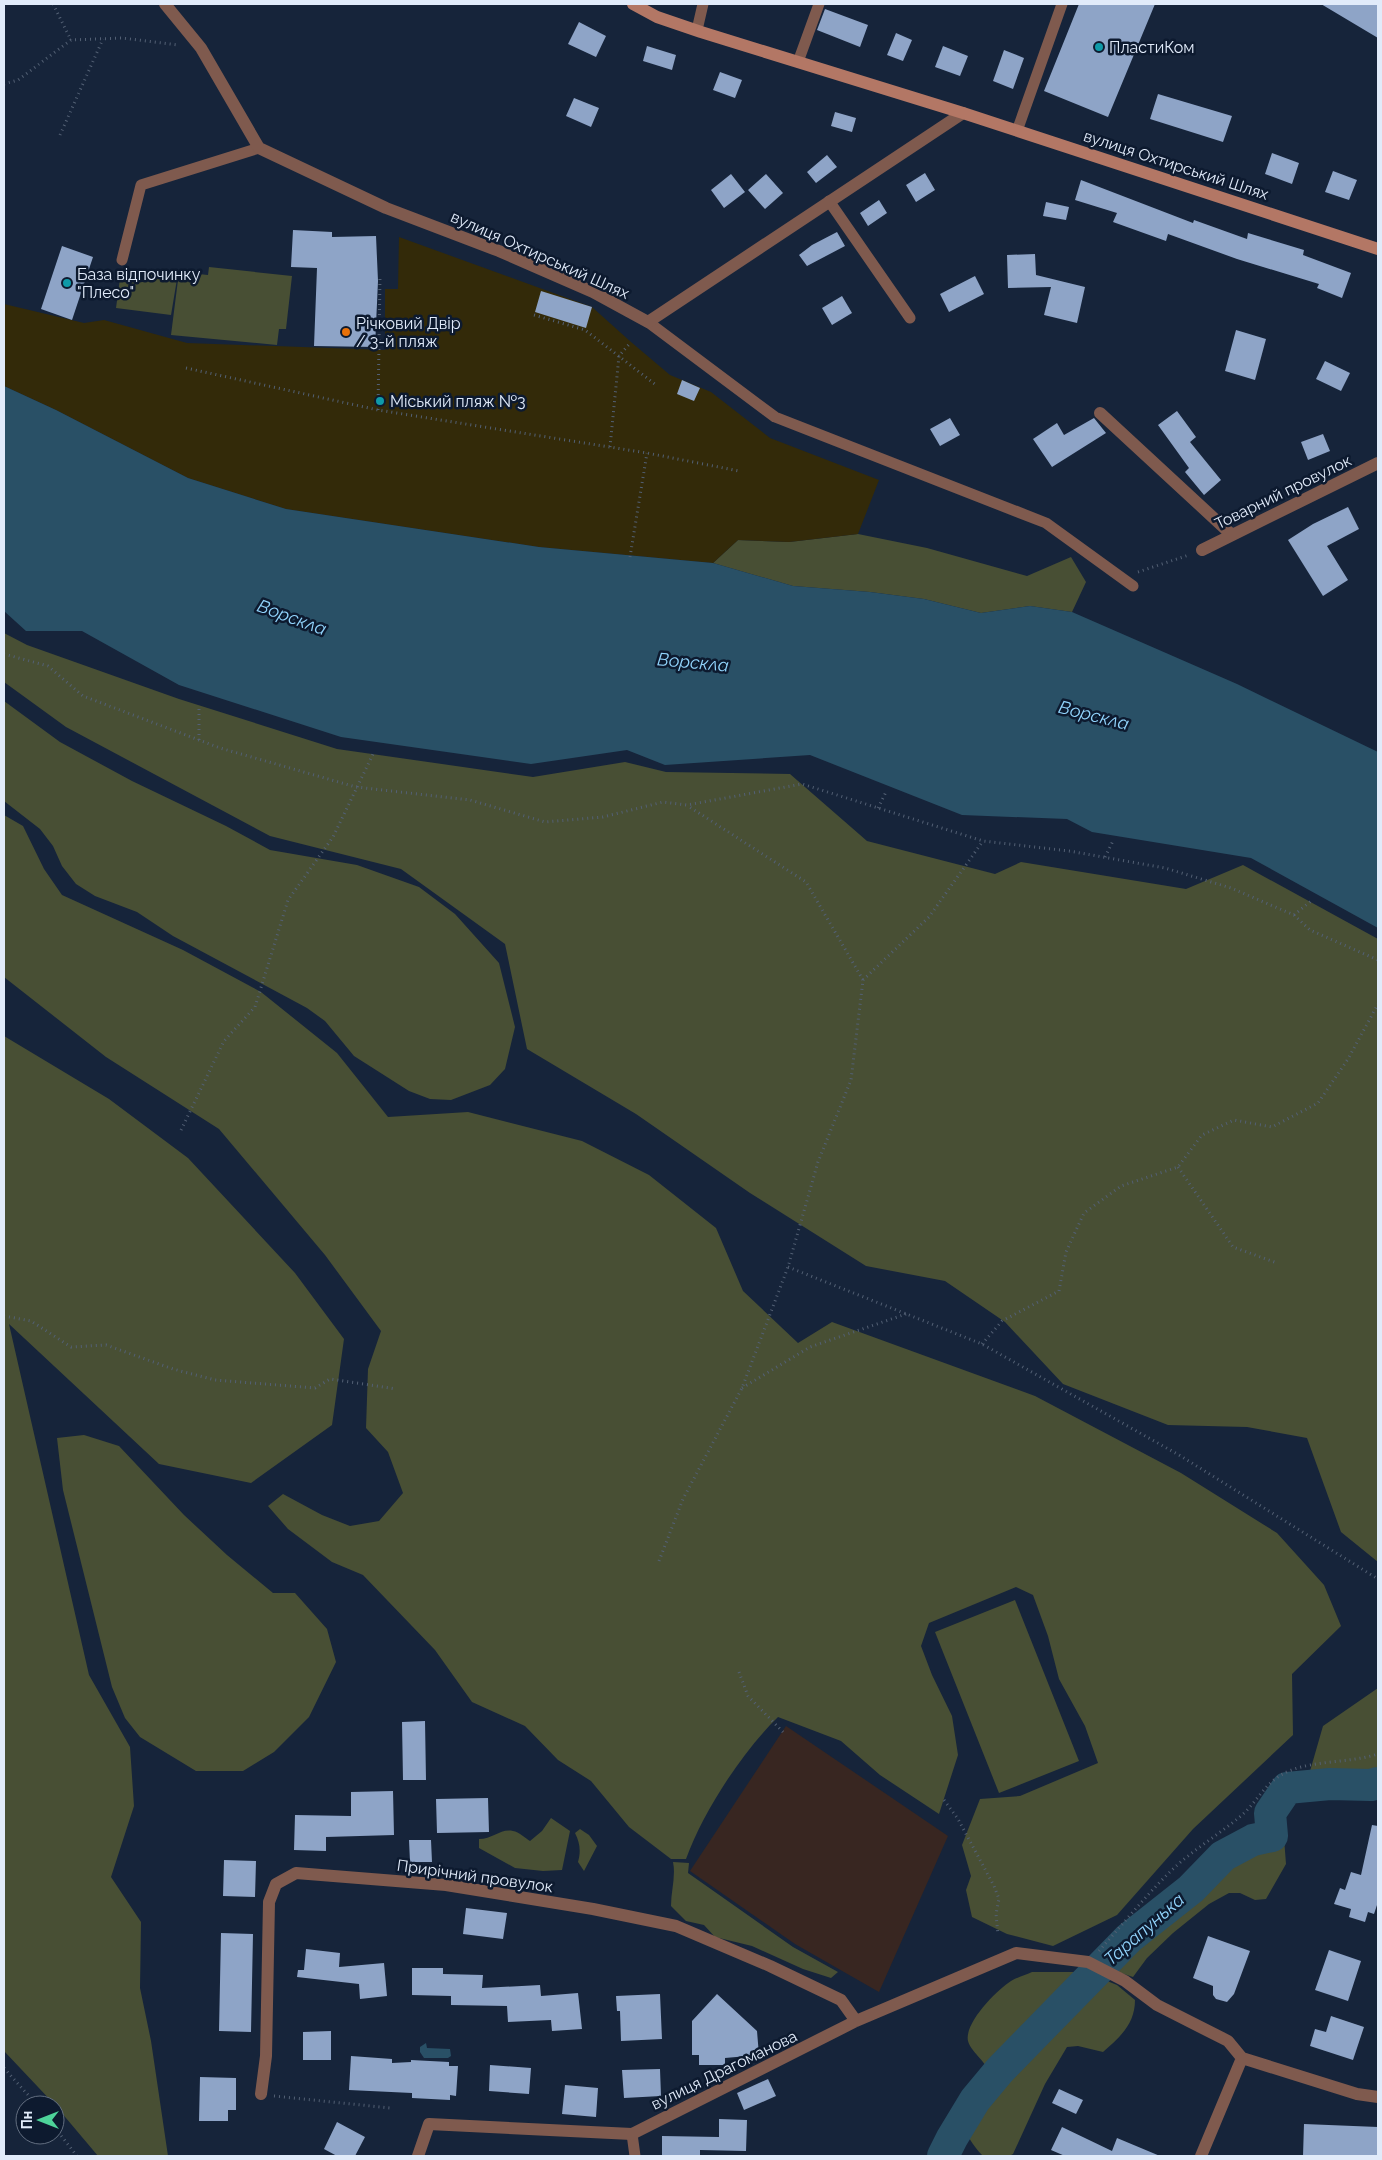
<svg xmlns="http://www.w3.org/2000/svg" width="1382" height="2160" font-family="Raleway,sans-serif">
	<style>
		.industrial { fill: #382621 }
		.green { fill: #484f34 }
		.sand { fill: #332a09 }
		.water { fill: #295066 }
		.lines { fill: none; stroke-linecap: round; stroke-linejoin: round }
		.river { stroke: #295066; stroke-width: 32 }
		.building { fill: #8ea4c7 }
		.path { stroke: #536074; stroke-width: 3; stroke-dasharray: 1 4; stroke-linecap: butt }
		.lane { stroke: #7f5a4e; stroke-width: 11 }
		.street { stroke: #7f5a4e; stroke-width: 12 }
		.secondary { stroke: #b37765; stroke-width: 12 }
		.culture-dot { fill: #0f9aa8; stroke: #0d1a2f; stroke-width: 2 }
		.food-dot { fill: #e8710a; stroke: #0d1a2f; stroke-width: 2 }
		.labels { text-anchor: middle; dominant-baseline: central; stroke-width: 5; stroke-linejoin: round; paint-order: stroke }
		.poi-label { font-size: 16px; fill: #e1ebfa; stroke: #0d1a2f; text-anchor: start }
		.street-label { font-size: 16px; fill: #e1ebfa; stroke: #0d1a2f }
		.water-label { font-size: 18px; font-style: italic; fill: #92d5fd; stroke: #0d1a2f }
	</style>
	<rect width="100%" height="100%" fill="#16243a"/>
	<!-- industrial -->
	<path class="industrial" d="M786 1726 948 1836 879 1992 795 1944 690 1871Z"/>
	<!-- green -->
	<path class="green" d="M209 267 292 276 286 329H279L277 345 171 335 179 272 208 275Z
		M121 271 177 279 171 315 116 308Z
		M858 534 927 548 1027 576 1071 557 1086 582 1072 612 1030 606 981 613 924 599 870 592 793 586 713 563 738 540 789 542Z
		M4 633 27 645 179 699 337 749 533 777 625 762 666 772 790 774 867 841 995 874 1021 862 1186 889 1243 865 1378 939V1562L1341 1532 1307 1438 1247 1427 1168 1425 1063 1384 1005 1322 945 1281 866 1266 750 1193 636 1114 527 1049 505 944 401 869 270 836 66 727 4 682Z
		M4 701 60 742 132 781 226 826 270 850 357 865 419 887 455 914 499 963 515 1027 505 1069 490 1085 451 1100 430 1099 409 1091 354 1056 325 1021 307 1008 173 936 137 912 95 896 76 884 62 866 53 846 40 829 4 801Z
		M4 815 23 826 44 869 62 895 183 950 261 992 337 1053 388 1117 468 1112 582 1141 649 1175 716 1228 743 1291 798 1343 832 1322 1035 1396 1181 1473 1277 1533 1324 1585 1341 1626 1292 1674 1293 1735 1193 1829 1117 1915 1053 1946 1007 1934 972 1917 966 1890 971 1876 962 1845 980 1799 1020 1796 1098 1763 1085 1726 1059 1679 1048 1636 1033 1595 1016 1587 929 1623 921 1646 932 1675 952 1716 958 1755 939 1814 880 1775 841 1741 778 1717C742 1752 703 1812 686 1859H671L629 1827 591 1781 558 1760 525 1726 472 1702 435 1650 363 1575 332 1562 288 1529 268 1506 283 1494 322 1515 350 1526 379 1521 403 1493 388 1452 366 1428 368 1369 381 1331 325 1255 219 1129 106 1057 4 977Z
		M4 1036 109 1099 188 1158 295 1273 344 1339 332 1425 251 1483 159 1464 9 1324 89 1675 130 1747 134 1806 111 1877 141 1922 140 1988 151 2041 168 2156H98L55 2105 4 2051Z
		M84 1435 119 1446 184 1515 227 1555 273 1593H295L327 1629 336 1662 309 1717 274 1752 243 1771H196L140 1737 125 1718 112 1687 63 1490 57 1438Z
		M1015 1600 1079 1761 999 1793 935 1632Z
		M1378 1688V1790L1302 1799 1323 1726Z
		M551 1818 570 1831 562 1870 543 1871 515 1868 479 1848V1839C493 1839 501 1828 513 1831 519 1832 525 1838 530 1841L542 1831Z
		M580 1829 589 1835 597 1846 584 1871 578 1862C581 1851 580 1843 575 1833Z
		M1276 1838H1284L1286 1864 1266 1899 1255 1900 1240 1893H1229L1209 1904 1173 1933 1147 1958 1133 1977 1121 1973 1107 1964V1954L1159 1897 1214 1853 1225 1851 1246 1852Z
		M673 1862 689 1863 688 1873 793 1947 838 1972 831 1978 803 1969 752 1946 715 1937 704 1925 686 1921 671 1906C671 1891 676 1876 673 1862Z
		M1032 1972H1085L1117 1985 1135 2000C1135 2024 1120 2037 1103 2052L1078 2046 1067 2047 1045 2084 1013 2154 1009 2156H983C946 2117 981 2117 989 2080 992 2064 972 2055 968 2041 964 2023 997 1990 1011 1981 1018 1977 1025 1975 1032 1972Z"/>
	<!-- sand -->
	<path class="sand" d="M399 237 592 307 631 342 670 375 711 392 770 438 879 480 858 534 789 542 738 540 713 563 539 547 286 509 188 478 56 410 4 386V304L84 323 104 320 187 343 385 350V289H398Z"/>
	<!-- water -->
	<path class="water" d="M4 386 56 410 188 478 286 509 539 547 713 563 793 586 870 592 924 599 981 613 1030 606 1072 612 1237 684 1378 752V928L1251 858 1092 832 1067 819 962 815 810 755 665 765 627 750 531 764 341 737 179 685 82 631H26L4 611Z
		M426 2043 427 2048 450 2049 451 2056 448 2058H424L420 2052V2047Z"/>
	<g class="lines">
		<!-- river -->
		<path class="river" d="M943 2156 952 2138 975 2100 1000 2070 1129 1938 1191 1889 1223 1856 1253 1840 1272 1836 1270 1813 1287 1788 1330 1784 1371 1785 1378 1783"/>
	</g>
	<!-- building -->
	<path class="building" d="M1079 4H1155L1108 117 1044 91Z
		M1321 4H1378V38Z
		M825 9 868 25 860 47 817 30Z
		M579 22 606 36 596 57 568 44Z
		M896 33 912 40 903 61 887 55Z
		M647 46 676 55 672 70 643 61Z
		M943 46 968 56 960 76 935 67Z
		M1004 50 1024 58 1013 89 993 81Z
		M720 72 742 80 735 98 713 90Z
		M1158 94 1232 116 1223 142 1150 119Z
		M574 98 599 108 591 127 566 116Z
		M835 112 856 118 852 132 831 126Z
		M1272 153 1299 163 1292 184 1265 174Z
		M827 155 837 167 816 183 807 172Z
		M1333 171 1357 180 1349 200 1325 192Z
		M925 173 935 190 916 202 906 185Z
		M731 174 745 192 724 208 711 190Z
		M766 174 783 193 765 209 748 190Z
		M1081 180 1193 223 1194 220 1247 239 1248 233 1304 250 1303 255 1351 273 1342 298 1317 288 1319 284 1237 259 1168 234 1166 241 1113 222 1117 213 1075 200Z
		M879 200 887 213 868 226 860 213Z
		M1046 202 1069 207 1066 220 1043 216Z
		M293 230 332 232V237L376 236 378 281 375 347 314 346 317 268 291 267Z
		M837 232 845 246 807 266 799 255 812 245Z
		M62 246 93 257 72 320 41 309Z
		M1035 254 1036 275 1085 287 1077 323 1044 315 1051 287 1008 288 1007 255Z
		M975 276 984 294 949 312 940 294Z
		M541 291 592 307 586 328 535 312Z
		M842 296 852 313 832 325 822 308Z
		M1236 330 1266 339 1255 380 1225 371Z
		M1325 361 1350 373 1341 391 1316 379Z
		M682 380 700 388 694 401 677 394Z
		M1177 411 1196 437 1190 442 1221 480 1204 495 1185 472 1189 468 1158 425Z
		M950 418 960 435 940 446 930 429Z
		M1094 418 1106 433 1052 467 1033 439 1057 423 1064 435Z
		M1323 434 1330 451 1308 460 1301 442Z
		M1348 507 1359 529 1327 546 1348 580 1323 596 1288 540 1313 524Z
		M425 1721 426 1780H403L402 1722Z
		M393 1791 394 1835 326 1837V1851L294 1850 295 1815 351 1816V1792Z
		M488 1798 489 1832 437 1833 436 1799Z
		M1372 1825 1378 1826V1902L1374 1914 1368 1912 1365 1922 1349 1917 1351 1909 1334 1904 1340 1888 1345 1890 1351 1872 1361 1875Z
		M409 1840H431L432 1862H410Z
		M224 1860 256 1861 255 1897 223 1896Z
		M466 1908 507 1913 503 1939 463 1934Z
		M221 1933 253 1934 251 2032 219 2031Z
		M1208 1936 1250 1951 1234 1994 1227 2002 1216 1999 1213 1995V1986L1193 1978Z
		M306 1949 340 1953 339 1967 384 1963 387 1996 360 1999 359 1984 297 1977 298 1970H304Z
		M1329 1950 1361 1961 1348 2001 1315 1990Z
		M412 1968H443V1974L483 1975 482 1988 540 1985 541 1996 578 1993 582 2029 552 2031 551 2020 508 2022 507 2006 451 2005V1996L412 1995Z
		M660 1994 662 2039 621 2041 620 2011H617L616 1996Z
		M717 1994 757 2031 759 2055 725 2058V2065H699V2055H692V2021Z
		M1331 2016 1364 2027 1353 2060 1310 2046 1315 2029 1326 2032Z
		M331 2031V2060H303V2032Z
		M351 2056 392 2059V2063L411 2062V2060L449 2062V2066H458L456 2096 450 2095V2100L412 2098V2093L349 2090Z
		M490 2065 531 2068 529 2094 489 2091Z
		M660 2069 661 2096 624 2098 622 2070Z
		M200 2077 236 2078V2110H228V2121H199Z
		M768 2079 776 2096 744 2110 737 2093Z
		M565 2085 598 2088 596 2117 562 2114Z
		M1059 2089 1083 2100 1076 2114 1052 2103Z
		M719 2119 747 2120 746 2151 700 2150V2156H662V2136L719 2137Z
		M337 2122 365 2137 355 2156H337L324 2149Z
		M1304 2124 1378 2127V2156H1303Z
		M1062 2127 1112 2151 1117 2138 1160 2156H1065L1051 2150Z"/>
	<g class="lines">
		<!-- path -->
		<path class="path" d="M53 4 71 40
			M4 84 18 80 71 40 122 38 178 45
			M60 135 103 39
			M534 315 585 330 656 385
			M186 368 378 410 647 453 739 471
			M378 410 380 276
			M610 447 619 356 631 342
			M630 557 647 453
			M1138 572 1189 555
			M4 654 48 666 83 696 220 748 356 787 470 800 545 822 603 817 663 802 687 805 802 784 983 841 1069 851 1165 868 1231 888 1294 915 1310 930 1378 960
			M199 740V705
			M878 808 886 792
			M1105 857 1113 841
			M1294 915 1311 901
			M863 980 929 917 983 841
			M181 1130 224 1041 255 1007 288 900 333 837 373 754
			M1178 1167 1233 1247 1277 1263
			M788 1267 982 1344 1179 1455 1378 1579
			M4 1316 31 1321 71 1347 106 1345 173 1369 215 1380 315 1388 330 1379 396 1389
			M982 1344 1002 1321 1059 1291 1066 1252 1084 1213 1121 1186 1178 1167 1202 1135 1234 1120 1272 1127 1318 1103 1348 1059 1378 1004
			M742 1388 810 1347 906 1314
			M659 1561 683 1499 742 1388 788 1267 818 1162 851 1080 863 980 806 882 688 806
			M739 1672 748 1696 783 1732
			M944 1800 958 1819 994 1886 999 1899 996 1914 998 1935
			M1099 1951C1123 1924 1147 1894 1173 1869 1194 1849 1220 1834 1242 1815 1259 1800 1265 1781 1289 1771 1316 1760 1350 1763 1378 1754
			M4 2068 37 2105
			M274 2096 390 2108
			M55 2128 77 2156"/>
		<!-- lane -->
		<path class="lane" d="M697 30 703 4
			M798 62 819 4
			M1017 131 1062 4
			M829 201 910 318
			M122 260 141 185 259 148
			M648 322 775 417 1046 523 1133 586
			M632 2134 635 2156"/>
		<!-- street -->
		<path class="street" d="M165 4 201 48 259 148 386 208 499 251 593 292 648 322 963 113
			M1100 413 1232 535
			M1202 550 1378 463
			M261 2094 266 2056 269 1902 276 1884 296 1873 446 1885 593 1909 676 1926 770 1966 841 2000 856 2021
			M418 2156 429 2124 632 2134 856 2021 1016 1953 1088 1962 1125 1981 1157 2005 1228 2041 1242 2058
			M1201 2156 1242 2058 1357 2094 1378 2097"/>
		<!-- secondary -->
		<path class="secondary" d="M633 4 657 17 701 32 963 113 1378 249"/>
	</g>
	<!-- markers -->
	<g class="culture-dot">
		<circle cx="1099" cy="47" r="5"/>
		<circle cx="67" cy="283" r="5"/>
		<circle cx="380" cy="401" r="5"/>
	</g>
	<circle class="food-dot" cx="346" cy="332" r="5"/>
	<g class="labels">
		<!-- poi labels -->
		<g class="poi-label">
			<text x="1109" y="47">ПластиКом</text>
			<text x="77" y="274">База відпочинку<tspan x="77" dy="18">"Плесо"</tspan></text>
			<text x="356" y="323">Річковий Двір<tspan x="356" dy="18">/ 3-й пляж</tspan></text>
			<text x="390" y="401">Міський пляж №3</text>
		</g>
		<!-- street labels -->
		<g class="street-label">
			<text transform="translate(1176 165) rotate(18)">вулиця Охтирський Шлях</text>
			<text transform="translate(540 255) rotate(24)">вулиця Охтирський Шлях</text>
			<text transform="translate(1283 492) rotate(-26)">Товарний провулок</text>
			<text transform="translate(475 1876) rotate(8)">Прирічний провулок</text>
			<text transform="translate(724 2070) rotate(-26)">вулиця Драгоманова</text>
		</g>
		<!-- water labels -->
		<g class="water-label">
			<text transform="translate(292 617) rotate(20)">Ворскла</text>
			<text transform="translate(693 662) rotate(5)">Ворскла</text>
			<text transform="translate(1094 715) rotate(14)">Ворскла</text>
			<text transform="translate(1144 1929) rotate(-41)">Тарапунька</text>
		</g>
	</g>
	<!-- border -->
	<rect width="1382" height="2160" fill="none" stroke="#e1ebfa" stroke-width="10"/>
	<!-- north arrow -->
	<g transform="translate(40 2120) rotate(270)"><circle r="24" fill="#0d1a2f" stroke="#626e80"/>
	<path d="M0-4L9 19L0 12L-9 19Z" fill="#4dd39a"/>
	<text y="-8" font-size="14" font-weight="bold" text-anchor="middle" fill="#e1ebfa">Пн</text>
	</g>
</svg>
